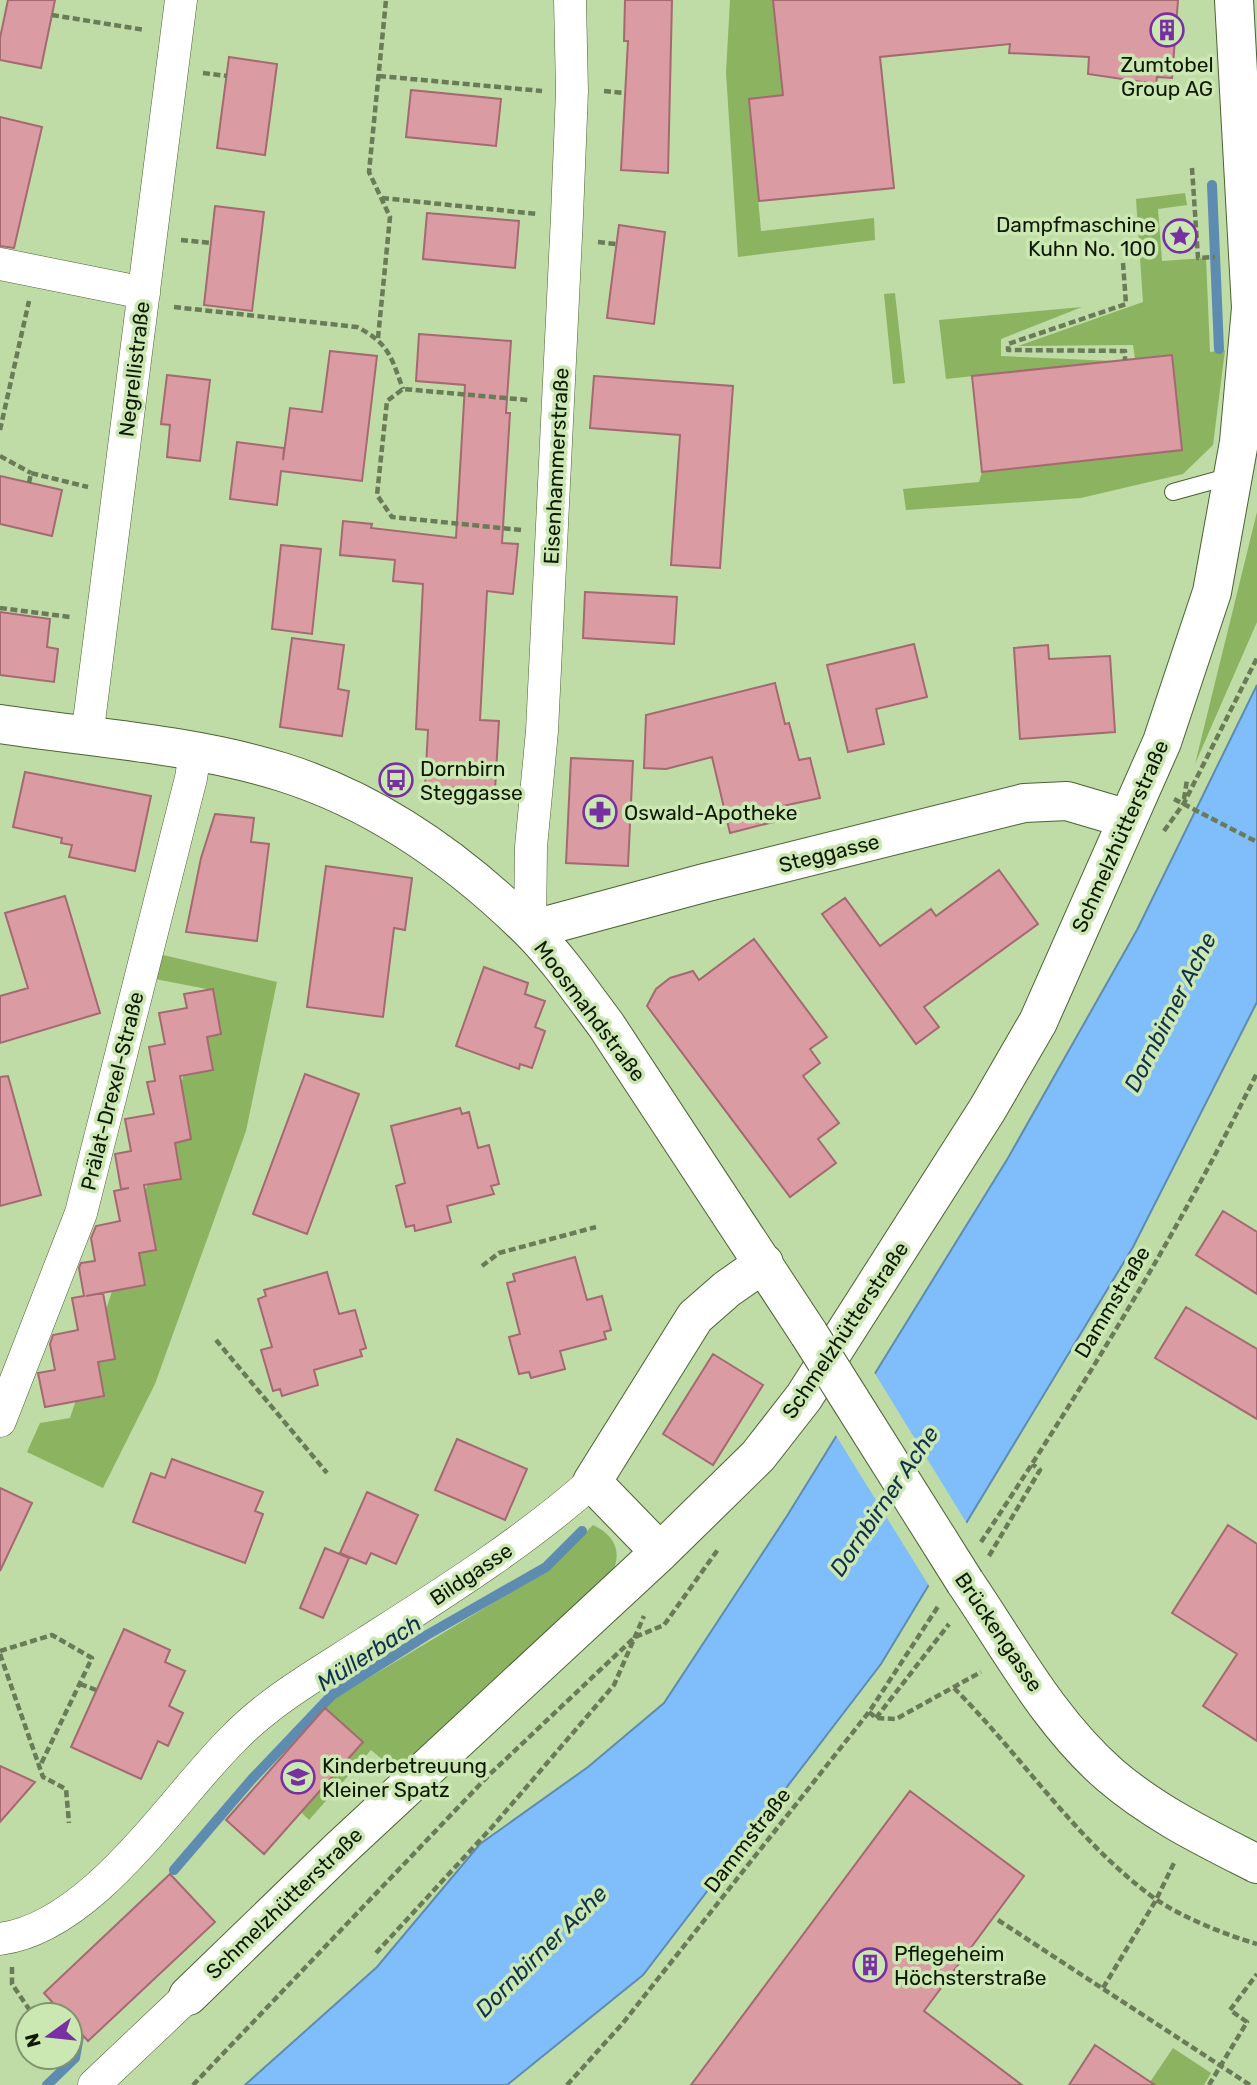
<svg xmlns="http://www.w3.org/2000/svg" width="1257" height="2085" font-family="Rubik,sans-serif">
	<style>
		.green { fill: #8bb360 }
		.water { fill: #80bdfb; stroke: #5e8cb1; stroke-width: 2 }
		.pier { fill: #bfdba6 }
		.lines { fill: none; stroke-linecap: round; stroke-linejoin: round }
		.stream { stroke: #5e8cb1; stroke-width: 10 }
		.building { fill: #da9ba3; stroke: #a46971; stroke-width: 2 }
		.lane-casing { stroke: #4b6233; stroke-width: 18 }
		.street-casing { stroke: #4b6233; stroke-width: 33 }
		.secondary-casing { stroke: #4b6233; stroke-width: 40 }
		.path { stroke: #697b57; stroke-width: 4.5; stroke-dasharray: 7 3.5; stroke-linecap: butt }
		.lane { stroke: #fff; stroke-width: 16 }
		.street { stroke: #fff; stroke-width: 32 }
		.secondary { stroke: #fff; stroke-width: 38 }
		.secondary-bridge-casing { stroke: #4b6233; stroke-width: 40; stroke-linecap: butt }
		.secondary-bridge { stroke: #fff; stroke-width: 38 }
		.labels { text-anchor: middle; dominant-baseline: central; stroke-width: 7; stroke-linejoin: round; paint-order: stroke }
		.poi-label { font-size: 21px; fill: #0f1805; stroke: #cce8b2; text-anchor: start }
		.street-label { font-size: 21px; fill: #0f1805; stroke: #cce8b2 }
		.water-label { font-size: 23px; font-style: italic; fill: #10304e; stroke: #cce8b2 }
	</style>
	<rect width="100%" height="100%" fill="#bfdba6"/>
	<!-- green -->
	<path class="green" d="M730 0H773L783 95 749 99 761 231 874 218 875 240 738 257 726 73Z
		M1185 193 1187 205 1158 209 1162 261 1206 258 1210 352 1225 350 1213 445 1183 474 1081 498 906 510 903 489 979 482 982 472 1182 450 1172 355 1135 359 1133 345 1018 346 1143 302 1136 199Z
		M895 293 905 383 893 384 884 294Z
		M1082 307 1001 339V356L1113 361 946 379 939 320Z
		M1257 512V622L1195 764Z
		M159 954 277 982 246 1131 155 1384 103 1488 27 1452 40 1423 70 1418 212 990 155 979Z
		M593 1525C614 1535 623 1551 612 1573L396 1771 371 1750 309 1820 301 1812 363 1742 322 1706 548 1570Z
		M1173 2048 1211 2073 1204 2085H1148Z"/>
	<!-- water -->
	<path class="water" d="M1257 685V1002L1133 1247 881 1664 643 1975 507 2085H245L377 1967 480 1844 588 1767 664 1703 787 1516 1008 1158 1137 930Z"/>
	<!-- pier -->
	<path class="pier" d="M874 1372 969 1527 931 1589 835 1434Z"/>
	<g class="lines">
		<!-- stream -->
		<path class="stream" d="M1212 185 1219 349
			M174 1870 252 1779 332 1695 427 1635 546 1567 582 1531
			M47 2085 75 2058 79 2036"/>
	</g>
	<!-- building -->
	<path class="building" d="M8 0H55L41 68 0 60V38Z
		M625 0H672L668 173 621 170 628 41H624Z
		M773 0H1178L1172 78 1157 77 1156 84 1088 74 1089 57 1009 53 1010 44 880 57 894 188 759 201 749 99 783 95Z
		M229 57 277 64 265 155 217 148Z
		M411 90 501 99 496 146 406 137Z
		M0 117 42 127 14 248 0 246Z
		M215 206 264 212 252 311 204 305Z
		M427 213 519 221 515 268 423 259Z
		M619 225 665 232 654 324 607 318Z
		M419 334 511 341 506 413H510L502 543 518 544 513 594 487 591 480 720 499 721 495 790 425 786 428 730 416 729 423 584 393 581 395 560 340 555 343 521 372 524 371 528 456 538 465 385 416 381Z
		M330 351 377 356 362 481 281 471 277 505 230 499 237 442 284 448 283 460 290 408 322 412Z
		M1172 355 1182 450 982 472 972 376Z
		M167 375 210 380 200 461 167 457 170 425 161 424Z
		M594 376 733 386 720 568 671 565 680 435 590 428Z
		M0 476 62 490 52 536 0 524Z
		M281 545 321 549 312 634 272 629Z
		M585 592 677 597 674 644 583 638Z
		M0 612 50 619 47 647 58 649 54 682 0 675Z
		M292 638 344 645 338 689 349 691 342 736 280 727Z
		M914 644 927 697 876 709 884 744 848 752 827 665Z
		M1048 645 1049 659 1110 656 1115 732 1020 739 1014 648Z
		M775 683 785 724 789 723 799 760 810 758 820 798 778 807 781 820 730 833 712 757 666 769 644 768 646 715Z
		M571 758 633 761 628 866 566 863Z
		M25 772 151 796 135 871 69 857 72 845 61 843 62 838 13 827Z
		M215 814 254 818 251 842 269 844 257 941 186 932 201 858Z
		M326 866 412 878 405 930 394 928 383 1017 307 1007Z
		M999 870 1038 924 924 1007 939 1027 916 1044 822 914 845 898 880 946 931 909 936 916Z
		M65 896 100 1013 0 1043V996L28 988 5 913Z
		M754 939 827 1037 810 1049 820 1063 803 1076 839 1123 818 1139 836 1163 790 1197 647 1006 656 989 670 978 693 971 699 980Z
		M484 967 528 983 525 994 545 1001 535 1027 545 1031 532 1068 520 1064 519 1069 456 1046Z
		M213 989 221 1034 207 1037 213 1070 180 1076 191 1139 175 1143 181 1179 144 1185 156 1250 139 1253 145 1285 86 1296 103 1293 106 1309 115 1359 98 1362 104 1396 45 1407 38 1373 55 1370 50 1344 53 1335 78 1330 72 1298 84 1296 79 1268 81 1263 95 1261 91 1238 96 1226 120 1221 114 1191 129 1188 121 1189 115 1154 131 1151 125 1119 154 1114 147 1082 155 1081 149 1047 165 1044 159 1013 187 1008 184 994Z
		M305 1074 359 1094 307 1234 253 1214Z
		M8 1076 41 1195 0 1206V1077Z
		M460 1108 462 1114 469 1112 478 1148 489 1145 499 1184 491 1186 494 1194 447 1206 451 1222 415 1231 414 1225 406 1227 396 1186 405 1183 391 1126Z
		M1223 1211 1257 1232V1294L1196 1255Z
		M575 1257 587 1300 602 1296 611 1330 604 1332 606 1339 560 1351 565 1369 531 1378 529 1372 519 1374 509 1337 520 1334 507 1283 515 1281 513 1274Z
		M327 1272 339 1314 355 1310 366 1348 360 1350 362 1356 314 1370 318 1385 282 1396 280 1389 273 1391 261 1350 272 1347 258 1299 266 1296 264 1290Z
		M1186 1307 1257 1349V1419L1155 1358Z
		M713 1354 763 1385 713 1465 663 1434Z
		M457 1439 527 1469 505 1520 435 1490Z
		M172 1459 263 1492 255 1511 263 1514 245 1563 133 1522 151 1473 165 1478Z
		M0 1488 32 1503 0 1571Z
		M367 1492 418 1515 396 1564 371 1553 366 1564 340 1553Z
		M1228 1525 1257 1544V1741L1203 1706 1237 1654 1172 1613Z
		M325 1548 349 1558 323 1618 300 1608Z
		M124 1629 170 1650 165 1662 185 1671 169 1706 183 1713 168 1746 158 1741 141 1779 71 1747Z
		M325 1708 363 1742 264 1854 226 1820Z
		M0 1766 35 1782 0 1822Z
		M910 1791 1024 1876 924 2011 1022 2085H691Z
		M170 1874 215 1922 88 2041 70 2021V2015H64L44 1993Z
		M1095 2045 1155 2085H1069Z"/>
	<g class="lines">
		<defs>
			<path id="lane" d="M1173 492 1231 476"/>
			<path id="street" d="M0 264 144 293
				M87 737 181 0
				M530 930 531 847 542 731 567 216 572 91 570 0
				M0 1421 81 1213 191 778 195 753
				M0 1939C93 1927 171 1800 234 1738 272 1699 321 1672 367 1642 445 1592 523 1543 592 1482
				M94 2085 188 1996"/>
			<path id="secondary" d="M0 724C93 738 192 744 282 772 378 802 459 860 530 930 558 958 582 993 606 1025L809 1334
				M530 930 704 883 1024 803 1067 801 1128 819
				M660 1552 592 1482 695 1317 727 1289 764 1263
				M965 1582C1010 1648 1049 1722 1110 1775 1154 1813 1206 1838 1257 1864
				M188 1996 340 1849 660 1552 758 1456 804 1397 987 1110 1038 1022 1162 742 1212 592 1239 442 1251 308 1234 0"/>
		</defs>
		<!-- lane casing -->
		<use href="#lane" class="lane-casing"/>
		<!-- street casing -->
		<use href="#street" class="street-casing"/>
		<!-- secondary casing -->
		<use href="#secondary" class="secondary-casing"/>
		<!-- path -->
		<path class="path" d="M52 15 145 30
			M203 73 227 76
			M379 76 542 91
			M604 91 625 93
			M1192 168 1198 258 1215 257
			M382 198 537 214
			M181 240 211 243
			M598 242 616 244
			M1123 263 1126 304 1008 344V350L1125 351V360
			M174 307 357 327C389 343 391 357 403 389
			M378 338 390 217 369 172 386 0
			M0 430 29 301
			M0 456 31 473
			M29 483 31 473 88 487
			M521 530 392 517 377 495 387 401 403 389 528 400
			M0 608 70 617
			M1174 799 1257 842
			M1184 799 1187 780
			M1164 831 1184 803 1257 658
			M482 1266 499 1253 596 1227
			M216 1340 327 1473
			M981 1542C1081 1391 1177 1235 1257 1073
			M989 1556 1040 1470 1032 1464
			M0 1651 52 1635 92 1658 40 1766
			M0 1654 43 1777 66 1789 69 1823
			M80 1684 96 1690
			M954 1688C1022 1756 1076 1841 1154 1898 1181 1917 1226 1935 1257 1944
			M869 1712 876 1718 896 1719 981 1672
			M876 1718 949 1624
			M998 1920 1250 2085
			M376 1953 493 1826 614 1685 644 1616
			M12 1967V1984L33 2015
			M1103 1988 1156 1900 1175 1861
			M65 2057 73 2064
			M193 2085 489 1775 635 1637 664 1625 719 1548
			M567 2085 623 2023 869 1712 939 1605
			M1209 2085 1247 2022 1230 2010 1257 1974"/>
		<!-- lane -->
		<use href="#lane" class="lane"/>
		<!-- street -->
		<use href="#street" class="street"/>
		<!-- secondary -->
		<use href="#secondary" class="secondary"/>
		<defs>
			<path id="secondary-bridge" d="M809 1334 965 1582"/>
		</defs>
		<!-- secondary-bridge casing -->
		<use href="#secondary-bridge" class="secondary-bridge-casing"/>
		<!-- secondary-bridge -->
		<use href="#secondary-bridge" class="secondary-bridge"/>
	</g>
	<!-- icons -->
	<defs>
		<symbol id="building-ring" viewBox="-11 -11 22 22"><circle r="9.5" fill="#cce8b2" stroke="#782fa2" stroke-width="1.5"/><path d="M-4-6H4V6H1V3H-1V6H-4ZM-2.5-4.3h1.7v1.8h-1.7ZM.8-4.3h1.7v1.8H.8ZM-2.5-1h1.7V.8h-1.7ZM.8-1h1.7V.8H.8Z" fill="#782fa2"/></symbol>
		<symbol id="sight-ring" viewBox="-11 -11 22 22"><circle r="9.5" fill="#cce8b2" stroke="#782fa2" stroke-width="1.5"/><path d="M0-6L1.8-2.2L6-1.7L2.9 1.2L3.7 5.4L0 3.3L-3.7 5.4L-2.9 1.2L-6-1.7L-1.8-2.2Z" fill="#782fa2"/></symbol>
		<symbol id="bus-ring" viewBox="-11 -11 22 22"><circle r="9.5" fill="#cce8b2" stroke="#782fa2" stroke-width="1.5"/><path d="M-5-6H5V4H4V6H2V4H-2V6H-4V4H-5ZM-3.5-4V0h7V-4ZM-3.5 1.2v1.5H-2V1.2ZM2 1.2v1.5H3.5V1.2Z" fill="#782fa2"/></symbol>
		<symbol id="pharmacy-ring" viewBox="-11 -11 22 22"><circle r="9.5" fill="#cce8b2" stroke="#782fa2" stroke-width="1.5"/><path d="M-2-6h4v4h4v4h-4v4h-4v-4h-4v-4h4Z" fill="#782fa2"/></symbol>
		<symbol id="school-ring" viewBox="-11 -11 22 22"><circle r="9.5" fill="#cce8b2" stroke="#782fa2" stroke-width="1.5"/><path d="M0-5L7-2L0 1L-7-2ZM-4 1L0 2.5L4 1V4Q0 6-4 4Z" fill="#782fa2"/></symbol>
	</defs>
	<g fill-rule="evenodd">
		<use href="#building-ring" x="1148" y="11" width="38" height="38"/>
		<use href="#sight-ring" x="1161" y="217" width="38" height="38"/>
		<use href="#bus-ring" x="377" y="761" width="38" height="38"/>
		<use href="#pharmacy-ring" x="581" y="793" width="38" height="38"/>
		<use href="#school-ring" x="279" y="1758" width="38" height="38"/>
		<use href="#building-ring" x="851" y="1946" width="38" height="38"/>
	</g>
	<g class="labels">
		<!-- poi labels -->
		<g class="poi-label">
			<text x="1167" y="64" text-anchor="middle">Zumtobel<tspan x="1167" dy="24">Group AG</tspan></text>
			<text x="1156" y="224" text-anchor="end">Dampfmaschine<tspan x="1156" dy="24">Kuhn No. 100</tspan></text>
			<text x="420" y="768">Dornbirn<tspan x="420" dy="24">Steggasse</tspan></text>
			<text x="624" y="812">Oswald-Apotheke</text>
			<text x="322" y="1765">Kinderbetreuung<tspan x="322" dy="24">Kleiner Spatz</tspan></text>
			<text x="894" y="1953">Pflegeheim<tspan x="894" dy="24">Höchsterstraße</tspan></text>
		</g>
		<!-- street labels -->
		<g class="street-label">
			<text transform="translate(134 369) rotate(-83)">Negrellistraße</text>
			<text transform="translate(556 466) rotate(-87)">Eisenhammerstraße</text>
			<text transform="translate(1120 836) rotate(-66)">Schmelzhütterstraße</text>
			<text transform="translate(829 853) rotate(-14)">Steggasse</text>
			<text transform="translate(590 1011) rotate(53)">Moosmahdstraße</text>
			<text transform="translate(112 1091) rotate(-76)">Prälat-Drexel-Straße</text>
			<text transform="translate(1112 1302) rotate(-59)">Dammstraße</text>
			<text transform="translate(845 1330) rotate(-56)">Schmelzhütterstraße</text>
			<text transform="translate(471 1574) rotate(-34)">Bildgasse</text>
			<text transform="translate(999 1632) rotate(56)">Brückengasse</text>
			<text transform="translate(747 1840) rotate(-52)">Dammstraße</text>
			<text transform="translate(284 1903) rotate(-44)">Schmelzhütterstraße</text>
		</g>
		<!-- water labels -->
		<g class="water-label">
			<text transform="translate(1170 1012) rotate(-63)">Dornbirner Ache</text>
			<text transform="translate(884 1501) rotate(-56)">Dornbirner Ache</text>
			<text transform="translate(369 1653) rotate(-33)">Müllerbach</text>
			<text transform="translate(541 1951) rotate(-45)">Dornbirner Ache</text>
		</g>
	</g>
	<!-- north arrow -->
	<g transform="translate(49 2036) rotate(255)"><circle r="33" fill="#cce8b2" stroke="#80956d" stroke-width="2"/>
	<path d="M0-5L12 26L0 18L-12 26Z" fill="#782fa2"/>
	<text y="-10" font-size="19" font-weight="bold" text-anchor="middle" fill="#0f1805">N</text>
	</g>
</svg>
